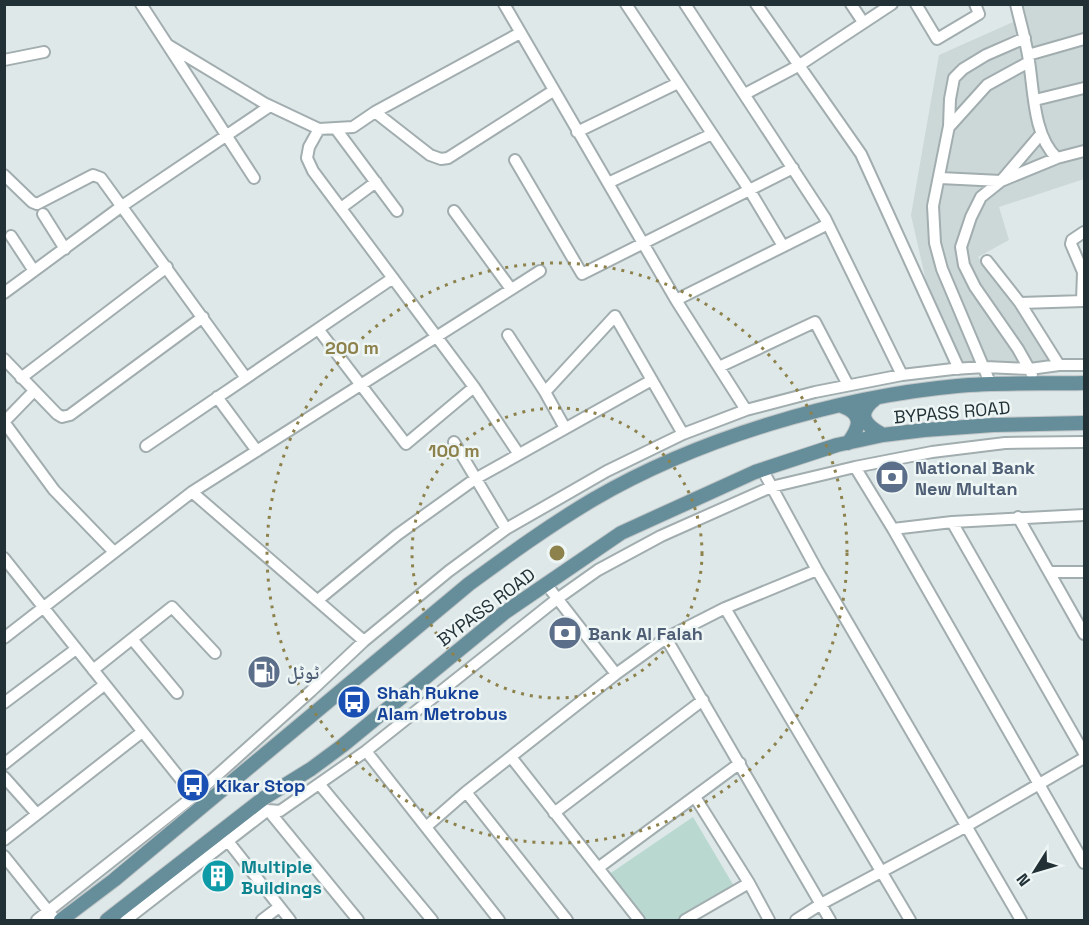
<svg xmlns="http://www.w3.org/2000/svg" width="1089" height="925" font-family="'Space Grotesk','Noto Naskh Arabic',sans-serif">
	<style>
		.built { fill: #ccd7d8 }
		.green { fill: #b8d8d0 }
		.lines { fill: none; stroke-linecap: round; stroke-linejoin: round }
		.minor-casing { stroke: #a2adaf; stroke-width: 14 }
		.major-casing { stroke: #c1c5c7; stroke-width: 16 }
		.minor { stroke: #fff; stroke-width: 10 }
		.major { stroke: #668e9a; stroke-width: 14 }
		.ring { fill: none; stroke: #8d814c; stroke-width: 3; stroke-dasharray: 3 6 }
		.labels { text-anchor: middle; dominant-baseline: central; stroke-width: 5; stroke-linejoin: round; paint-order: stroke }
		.street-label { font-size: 18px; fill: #213136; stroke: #eef5f5 }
		.service-label { font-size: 18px; font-weight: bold; fill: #4e5e75; stroke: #eef5f5; text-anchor: start }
		.transit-label { font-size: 18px; font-weight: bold; fill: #164399; stroke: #eef5f5; text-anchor: start }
		.culture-label { font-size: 18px; font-weight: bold; fill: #0d838f; stroke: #eef5f5; text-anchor: start }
		.centre { fill: #8d814c; stroke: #eef5f5; stroke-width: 3 }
		.ring-label { font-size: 18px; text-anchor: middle; font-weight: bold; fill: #8d814c; stroke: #eef5f5; stroke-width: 5; stroke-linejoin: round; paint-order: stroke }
	</style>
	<rect width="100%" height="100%" fill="#dee8e8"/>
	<!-- built -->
	<path class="built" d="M1009 5H1084V179L999 207 1009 240 978 257 1054 363 966 368 928 290 911 215 939 55 1013 22Z"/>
	<!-- green -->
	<path class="green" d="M693 817 738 893 693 920H639L605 877Z"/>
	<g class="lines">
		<defs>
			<path id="minor" d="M141 4 254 178
				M504 4 676 300 746 410
				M626 4 750 191 783 246
				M685 4 825 218 902 375
				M756 4 861 154 959 369
				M851 4 863 22
				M916 4 937 39 979 14 975 4
				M1016 4C1020 21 1025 38 1028 55 1034 87 1032 135 1057 158L1084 151
				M168 45 264 103 319 129 353 127 375 112 520 33
				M1028 55 1084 39
				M4 60 44 52
				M745 94 798 66 892 4
				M1035 100 1084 88
				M375 112 430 155 441 159 448 158 553 91
				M950 126 987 85 1029 62
				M319 129 309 147 307 158 313 171 474 387 518 453
				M336 129 397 211
				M577 132 678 83
				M515 160 582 274 793 168
				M4 175 32 202 37 204 93 175 101 178 246 378
				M940 178 1001 181 1057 158
				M608 183 712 134
				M341 208 376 182
				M454 211 511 289
				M43 214 65 249
				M11 236 34 271
				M987 261 1020 303 1059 365
				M4 293 122 206 270 106
				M676 300 828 224
				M1082 301 1083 272 1071 244 1072 240 1084 232
				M1020 303 1084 301
				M318 329 406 444 474 387
				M508 335 545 392 565 428
				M4 359 57 414 62 417 70 415 203 317
				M719 367 815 322 848 385
				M1032 374 1018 349 975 287 964 265 961 247 971 217 981 197 1001 181 1041 134
				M21 378 167 267
				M991 385 942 269 935 243 933 206 949 126 950 99 954 78 963 69 986 55 1025 38
				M545 392 615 316 683 434
				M217 397 257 451
				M4 422 54 490 114 552
				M4 422 34 391
				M454 442 506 529
				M146 446 393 278
				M855 467 893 529 952 522 1084 515
				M762 469 817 570 1021 920
				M192 492 364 641
				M1018 517 1084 634
				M952 522 1084 753
				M893 529 1084 863
				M4 558 194 796
				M1050 572H1084
				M546 584 616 674
				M318 600 397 535 475 479 652 380
				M725 608 910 920
				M4 638 192 492 540 271
				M666 638 830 920
				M132 639 177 693
				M93 670 172 607 215 653
				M4 703 76 649
				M366 751 499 920
				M511 757 639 920
				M4 764 104 685
				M4 777 37 814
				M320 785 432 920
				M466 792 567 920
				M695 797 749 883 769 920
				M268 810 358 920
				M554 813 703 700
				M426 827 466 792 616 674 666 638 725 608 817 570
				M4 840 142 732
				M227 840 290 920
				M4 856 53 917
				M598 868 740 763
				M37 920 194 796 311 691 364 641 449 571 506 529 607 471 683 434 746 410 815 392 902 375 953 369 985 367 1030 369 1059 365H1084
				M126 920 268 810 280 811 366 751 557 599 598 570 661 536 771 487 855 467 932 452 1005 443 1084 442
				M262 920 279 907
				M685 920 749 883
				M796 920 821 904 965 827 1084 758"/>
			<path id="major" d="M875 399C856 414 864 425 883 435
				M842 406C863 414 861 426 848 443
				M61 920 114 880 469 584C510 554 550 525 594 499 697 439 837 397 957 386 999 382 1042 384 1084 383
				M107 920 264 798 311 769 342 746 504 613 621 533 755 472 837 445 883 435 924 430 993 425 1084 423"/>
		</defs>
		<!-- minor casing -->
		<use href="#minor" class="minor-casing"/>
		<!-- major casing -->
		<use href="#major" class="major-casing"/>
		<!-- minor -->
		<use href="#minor" class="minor"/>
		<!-- major -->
		<use href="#major" class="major"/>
	</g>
	<!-- distance rings -->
	<g class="ring">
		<circle cx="557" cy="553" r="145"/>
		<circle cx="557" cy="553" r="290"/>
	</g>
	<!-- icons -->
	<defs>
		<symbol id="bank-disc" viewBox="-11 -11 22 22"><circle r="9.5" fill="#5c6f8a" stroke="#eef5f5"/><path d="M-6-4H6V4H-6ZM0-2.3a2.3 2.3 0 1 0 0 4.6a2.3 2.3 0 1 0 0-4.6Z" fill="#fff"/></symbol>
		<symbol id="fuel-disc" viewBox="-11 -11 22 22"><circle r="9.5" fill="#5c6f8a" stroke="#eef5f5"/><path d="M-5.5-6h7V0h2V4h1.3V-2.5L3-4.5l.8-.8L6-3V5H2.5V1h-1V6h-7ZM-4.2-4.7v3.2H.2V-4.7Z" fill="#fff"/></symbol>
		<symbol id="bus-disc" viewBox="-11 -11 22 22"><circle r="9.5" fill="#1a4fb4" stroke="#eef5f5"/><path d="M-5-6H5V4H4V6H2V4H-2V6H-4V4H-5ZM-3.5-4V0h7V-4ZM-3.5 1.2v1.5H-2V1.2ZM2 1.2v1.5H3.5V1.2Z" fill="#fff"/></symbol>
		<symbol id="building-disc" viewBox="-11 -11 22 22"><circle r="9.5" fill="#0f9aa8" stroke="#eef5f5"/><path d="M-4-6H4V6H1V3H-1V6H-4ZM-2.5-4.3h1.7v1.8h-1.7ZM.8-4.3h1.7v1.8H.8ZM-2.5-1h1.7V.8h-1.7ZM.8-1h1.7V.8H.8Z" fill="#fff"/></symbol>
	</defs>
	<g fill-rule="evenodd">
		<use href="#bank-disc" x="873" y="458" width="38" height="38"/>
		<use href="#bank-disc" x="546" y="614" width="38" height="38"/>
		<use href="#fuel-disc" x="245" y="653" width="38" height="38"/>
		<use href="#bus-disc" x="335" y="683" width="38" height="38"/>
		<use href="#bus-disc" x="174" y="766" width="38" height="38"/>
		<use href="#building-disc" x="199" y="857" width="38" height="38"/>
	</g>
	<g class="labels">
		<!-- street labels -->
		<g class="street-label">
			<text transform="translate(952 412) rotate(-5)">BYPASS ROAD</text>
			<text transform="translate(486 607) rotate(-37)">BYPASS ROAD</text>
		</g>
		<!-- service labels -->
		<g class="service-label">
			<text x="915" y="467">National Bank<tspan x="915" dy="21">New Multan</tspan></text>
			<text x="588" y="633">Bank Al Falah</text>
			<text x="287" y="672">ٹوٹل</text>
		</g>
		<!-- transit labels -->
		<g class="transit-label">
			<text x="377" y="692">Shah Rukne<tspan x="377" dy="21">Alam Metrobus</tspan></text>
			<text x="216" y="785">Kikar Stop</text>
		</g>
		<!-- culture labels -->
		<g class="culture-label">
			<text x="241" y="866">Multiple<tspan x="241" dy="21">Buildings</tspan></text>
		</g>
	</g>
	<circle cx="557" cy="553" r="9" class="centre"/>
	<g class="ring-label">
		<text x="352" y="354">200 m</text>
		<text x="454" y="457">100 m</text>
	</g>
	<!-- border -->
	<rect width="1089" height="925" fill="none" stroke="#213136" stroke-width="12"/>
	<!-- north arrow -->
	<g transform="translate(1035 871) rotate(233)" stroke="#eef5f5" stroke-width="4.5" paint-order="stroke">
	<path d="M0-4.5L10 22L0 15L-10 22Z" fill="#213136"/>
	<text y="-9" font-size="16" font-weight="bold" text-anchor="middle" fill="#213136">N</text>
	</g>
</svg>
